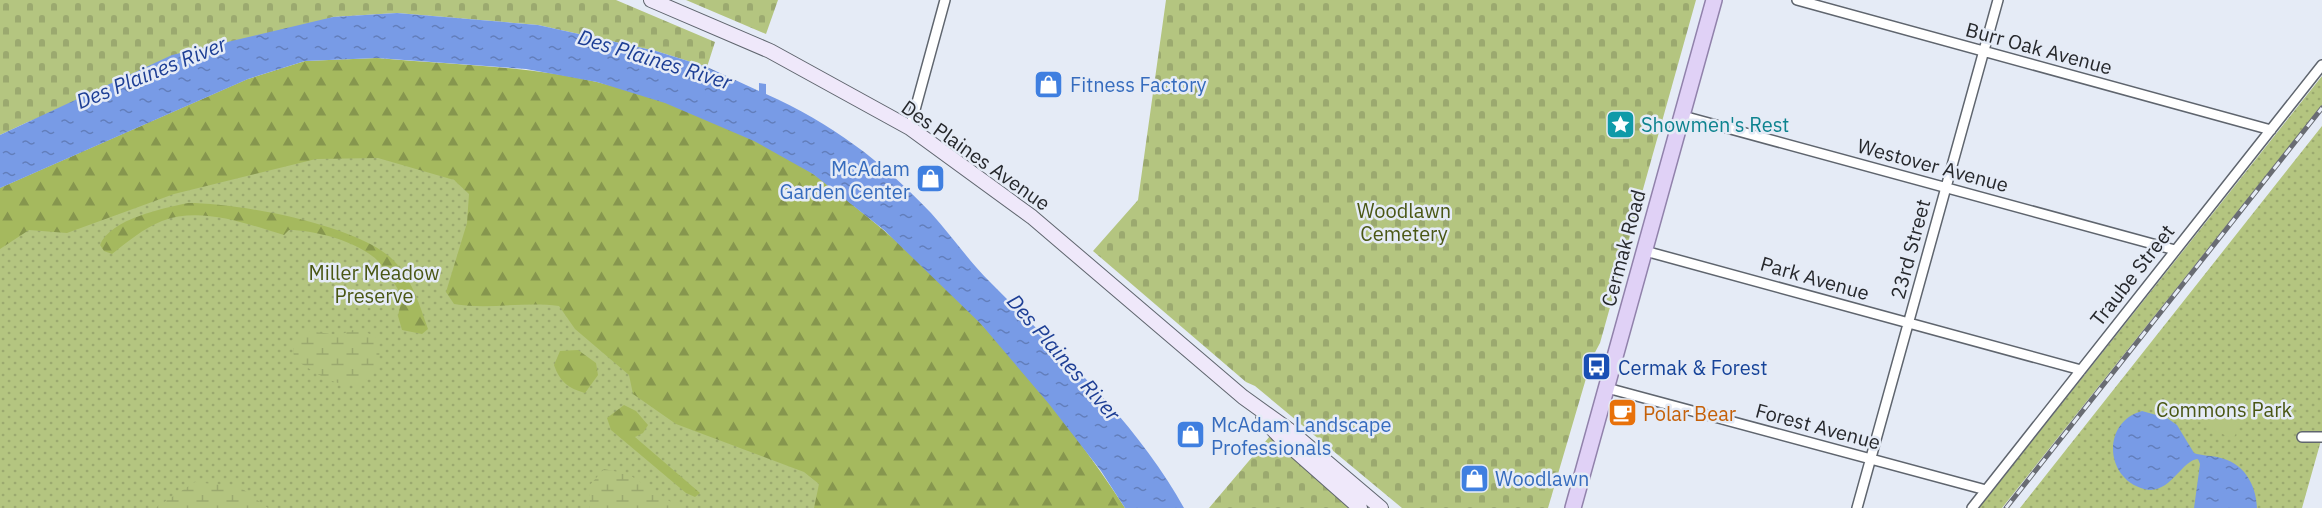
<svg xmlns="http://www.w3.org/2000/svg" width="2322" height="508" font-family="'IBM Plex Sans',sans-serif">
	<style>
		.green { fill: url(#green-dots) }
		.forest { fill: url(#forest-firs) }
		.wetland { fill: url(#wetland-marsh) }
		.cemetery { fill: url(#cemetery-stones) }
		.pitch { fill: #b4c580 }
		.water { fill: url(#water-ripples) }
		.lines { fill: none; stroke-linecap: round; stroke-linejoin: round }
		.minor-casing { stroke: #5f656e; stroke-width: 12 }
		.secondary-casing { stroke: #5f656e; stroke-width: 16 }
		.primary-casing { stroke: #9182ab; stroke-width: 18 }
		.minor { stroke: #fff; stroke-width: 9 }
		.secondary { stroke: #efe8fa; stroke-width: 14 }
		.primary { stroke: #e0d1f6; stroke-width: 15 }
		.rail-casing { stroke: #696c73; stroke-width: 5 }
		.rail { stroke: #e5ebf6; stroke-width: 3; stroke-dasharray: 9; stroke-linecap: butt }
		.labels { text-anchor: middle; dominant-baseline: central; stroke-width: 5; stroke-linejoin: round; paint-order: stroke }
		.street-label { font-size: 20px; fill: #26282c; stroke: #e5ebf6 }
		.shop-label { font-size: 20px; fill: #366cbe; stroke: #e5ebf6; text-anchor: start }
		.culture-label { font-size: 20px; fill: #0d838f; stroke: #e5ebf6; text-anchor: start }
		.park-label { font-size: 20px; fill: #4a5715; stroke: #e5ebf6 }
		.transit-label { font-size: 20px; fill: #164399; stroke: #e5ebf6; text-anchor: start }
		.food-label { font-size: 20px; fill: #c56008; stroke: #e5ebf6; text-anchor: start }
		.water-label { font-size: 21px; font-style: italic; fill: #1d3e95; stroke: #e5ebf6 }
	</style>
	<defs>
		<pattern id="green-dots" width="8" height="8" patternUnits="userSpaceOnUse" patternTransform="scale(1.5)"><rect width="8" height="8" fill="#b4c580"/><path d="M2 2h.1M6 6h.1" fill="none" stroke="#9ba96f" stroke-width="1.8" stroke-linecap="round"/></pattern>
		<pattern id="forest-firs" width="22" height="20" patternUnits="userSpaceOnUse" patternTransform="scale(1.5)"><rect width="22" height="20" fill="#a5b95e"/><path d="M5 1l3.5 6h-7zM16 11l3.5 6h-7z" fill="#86964e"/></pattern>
		<pattern id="wetland-marsh" width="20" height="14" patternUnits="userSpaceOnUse" patternTransform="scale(1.5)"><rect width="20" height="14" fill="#b4c580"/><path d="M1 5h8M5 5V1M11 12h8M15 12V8" fill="none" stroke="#9ba96f"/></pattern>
		<pattern id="cemetery-stones" width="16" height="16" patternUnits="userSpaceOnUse" patternTransform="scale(1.5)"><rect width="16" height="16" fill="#b4c580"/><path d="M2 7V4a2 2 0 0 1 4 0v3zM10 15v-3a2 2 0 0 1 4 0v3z" fill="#9ba96f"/></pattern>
		<pattern id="water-ripples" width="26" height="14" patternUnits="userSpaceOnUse" patternTransform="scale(1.5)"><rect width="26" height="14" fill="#789be6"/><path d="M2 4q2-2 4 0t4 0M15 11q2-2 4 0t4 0" fill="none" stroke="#627ebb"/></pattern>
	</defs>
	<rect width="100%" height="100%" fill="#e5ebf6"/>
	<!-- green -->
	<path class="green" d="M2322 76V105L2002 508H1979Z
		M248 79 1125 508H0V188Z
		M2322 126V437L2302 508H2020Z"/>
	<!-- forest -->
	<path class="forest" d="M377 58C451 65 525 65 597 82 671 100 748 132 812 173 829 184 844 198 859 210 959 289 1056 401 1125 508H814L819 484 804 472 676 424 633 394 629 375 575 329 559 306C524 301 490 310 454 304L446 292 467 223 469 194 454 180 378 158 316 159 174 194 67 233 29 230 0 249V188L248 79 305 61Z
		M188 203C239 203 351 224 390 257 411 276 419 303 428 329L422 334 402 330 398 316 402 297C396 285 388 273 379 262 360 242 315 230 289 230L284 235C247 224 201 206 162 221 144 228 127 242 112 254L104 251 100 245C110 219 164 208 188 203Z
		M578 350 596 363 598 375 585 393C568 388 560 382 554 365L560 351Z
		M624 405 636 411 648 425 643 433 635 437 700 493 695 497 686 493 611 430 607 418Z"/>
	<!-- wetland -->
	<path class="wetland" d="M353 330 366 332 377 338C385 363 373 387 344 384 326 382 309 368 294 359L293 346 308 331 339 335Z
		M604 469 628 474 680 508H590L589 486Z
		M195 482 240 487 268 508H155Z"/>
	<!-- cemetery -->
	<path class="cemetery" d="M0 0H616L715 42 707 67 656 51 538 25 397 13 333 17 30 121 0 135Z
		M686 0H778L766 34Z
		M1166 0H1696L1600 343 1592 358 1548 508H1402L1255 386 1246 382 1093 251 1138 200Z
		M1270 436 1351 508H1209Z"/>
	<!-- pitch -->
	<path class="pitch" d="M2214 410 2241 424 2233 439 2206 426Z"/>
	<!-- water -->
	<path class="water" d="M397 13 538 25 656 51 707 67 759 91V83L766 84V94C831 123 882 161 931 213 951 235 968 260 990 282 1059 352 1136 421 1184 508H1125L1101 471 1049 404 981 324 884 230 813 174 754 141 665 103 597 82 526 69 377 58 305 61 248 79 0 188V135L172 55 333 17Z
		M2142 411 2167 418 2177 425 2194 453C2202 456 2209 455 2217 457 2244 462 2256 484 2257 508H2194L2200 464 2198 459C2181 460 2170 496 2144 489 2104 478 2102 422 2142 411Z"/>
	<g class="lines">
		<defs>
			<path id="minor" d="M1797 0 2271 130
				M1683 116 2175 250
				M910 128 945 0
				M1645 251 2081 370
				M1607 388 1986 490
				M2302 437H2322
				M1857 508 1998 0
				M1972 508 2322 65"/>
			<path id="secondary" d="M651 0 770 51 910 128 1032 217 1243 397 1289 430 1381 508
				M1263 419 1282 439 1360 508"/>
			<path id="primary" d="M1573 508 1714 0"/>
		</defs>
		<!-- minor casing -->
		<use href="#minor" class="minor-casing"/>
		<!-- secondary casing -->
		<use href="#secondary" class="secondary-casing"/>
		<!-- primary casing -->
		<use href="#primary" class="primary-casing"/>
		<!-- minor -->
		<use href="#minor" class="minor"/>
		<!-- secondary -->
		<use href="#secondary" class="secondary"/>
		<!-- primary -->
		<use href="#primary" class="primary"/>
		<defs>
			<path id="rail" d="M2006 508 2322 108"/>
		</defs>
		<!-- rail casing -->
		<use href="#rail" class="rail-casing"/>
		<!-- rail -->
		<use href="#rail" class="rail"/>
	</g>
	<!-- icons -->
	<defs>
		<symbol id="shop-square" viewBox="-11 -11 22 22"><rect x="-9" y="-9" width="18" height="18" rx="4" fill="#3f7fe0" stroke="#e5ebf6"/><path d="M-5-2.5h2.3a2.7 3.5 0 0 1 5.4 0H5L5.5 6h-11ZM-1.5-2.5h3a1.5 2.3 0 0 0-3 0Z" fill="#fff"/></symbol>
		<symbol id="sight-square" viewBox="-11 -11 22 22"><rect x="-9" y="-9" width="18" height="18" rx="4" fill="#0f9aa8" stroke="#e5ebf6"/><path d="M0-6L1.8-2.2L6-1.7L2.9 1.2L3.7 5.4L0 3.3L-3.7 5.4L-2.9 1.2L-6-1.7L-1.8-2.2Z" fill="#fff"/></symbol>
		<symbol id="bus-square" viewBox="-11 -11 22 22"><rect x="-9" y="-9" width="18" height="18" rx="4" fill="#1a4fb4" stroke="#e5ebf6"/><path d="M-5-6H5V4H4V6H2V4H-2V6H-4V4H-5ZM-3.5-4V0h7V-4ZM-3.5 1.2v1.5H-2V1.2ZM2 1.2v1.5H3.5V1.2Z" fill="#fff"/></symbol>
		<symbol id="cafe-square" viewBox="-11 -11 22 22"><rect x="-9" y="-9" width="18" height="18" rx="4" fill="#e8710a" stroke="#e5ebf6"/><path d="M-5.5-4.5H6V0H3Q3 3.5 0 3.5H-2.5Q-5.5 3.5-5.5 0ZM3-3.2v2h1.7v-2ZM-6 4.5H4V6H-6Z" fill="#fff"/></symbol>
	</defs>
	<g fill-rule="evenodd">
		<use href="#shop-square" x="1032" y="68" width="33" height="33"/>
		<use href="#sight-square" x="1604" y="108" width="33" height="33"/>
		<use href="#shop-square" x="914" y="162" width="33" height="33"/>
		<use href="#bus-square" x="1580" y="350" width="33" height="33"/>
		<use href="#cafe-square" x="1606" y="396" width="33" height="33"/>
		<use href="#shop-square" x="1174" y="418" width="33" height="33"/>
		<use href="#shop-square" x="1458" y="462" width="33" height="33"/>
	</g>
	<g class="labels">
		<!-- street labels -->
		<g class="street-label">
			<text transform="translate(2039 48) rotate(15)">Burr Oak Avenue</text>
			<text transform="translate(976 155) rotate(35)">Des Plaines Avenue</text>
			<text transform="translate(1933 165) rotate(15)">Westover Avenue</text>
			<text transform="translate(1623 248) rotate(-75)">Cermak Road</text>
			<text transform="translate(1910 249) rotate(-75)">23rd Street</text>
			<text transform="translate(2132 275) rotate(-52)">Traube Street</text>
			<text transform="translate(1815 278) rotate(16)">Park Avenue</text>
			<text transform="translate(1818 426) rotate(15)">Forest Avenue</text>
		</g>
		<!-- shop labels -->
		<g class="shop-label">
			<text x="1070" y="84">Fitness Factory</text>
			<text x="910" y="168" text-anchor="end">McAdam<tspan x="910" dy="23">Garden Center</tspan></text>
			<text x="1211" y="424">McAdam Landscape<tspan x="1211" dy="23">Professionals</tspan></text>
			<text x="1495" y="478">Woodlawn</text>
		</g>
		<!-- culture labels -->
		<g class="culture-label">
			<text x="1641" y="124">Showmen's Rest</text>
		</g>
		<!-- park labels -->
		<g class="park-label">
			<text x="1404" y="210">Woodlawn<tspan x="1404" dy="23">Cemetery</tspan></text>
			<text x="374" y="272">Miller Meadow<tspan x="374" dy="23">Preserve</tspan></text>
			<text x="2224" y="409">Commons Park</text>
		</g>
		<!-- transit labels -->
		<g class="transit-label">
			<text x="1618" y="367">Cermak &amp; Forest</text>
		</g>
		<!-- food labels -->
		<g class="food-label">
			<text x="1643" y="413">Polar Bear</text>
		</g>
		<!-- water labels -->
		<g class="water-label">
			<text transform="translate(655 59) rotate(17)">Des Plaines River</text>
			<text transform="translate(151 72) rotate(-22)">Des Plaines River</text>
			<text transform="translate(1064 357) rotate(49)">Des Plaines River</text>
		</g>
	</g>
</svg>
